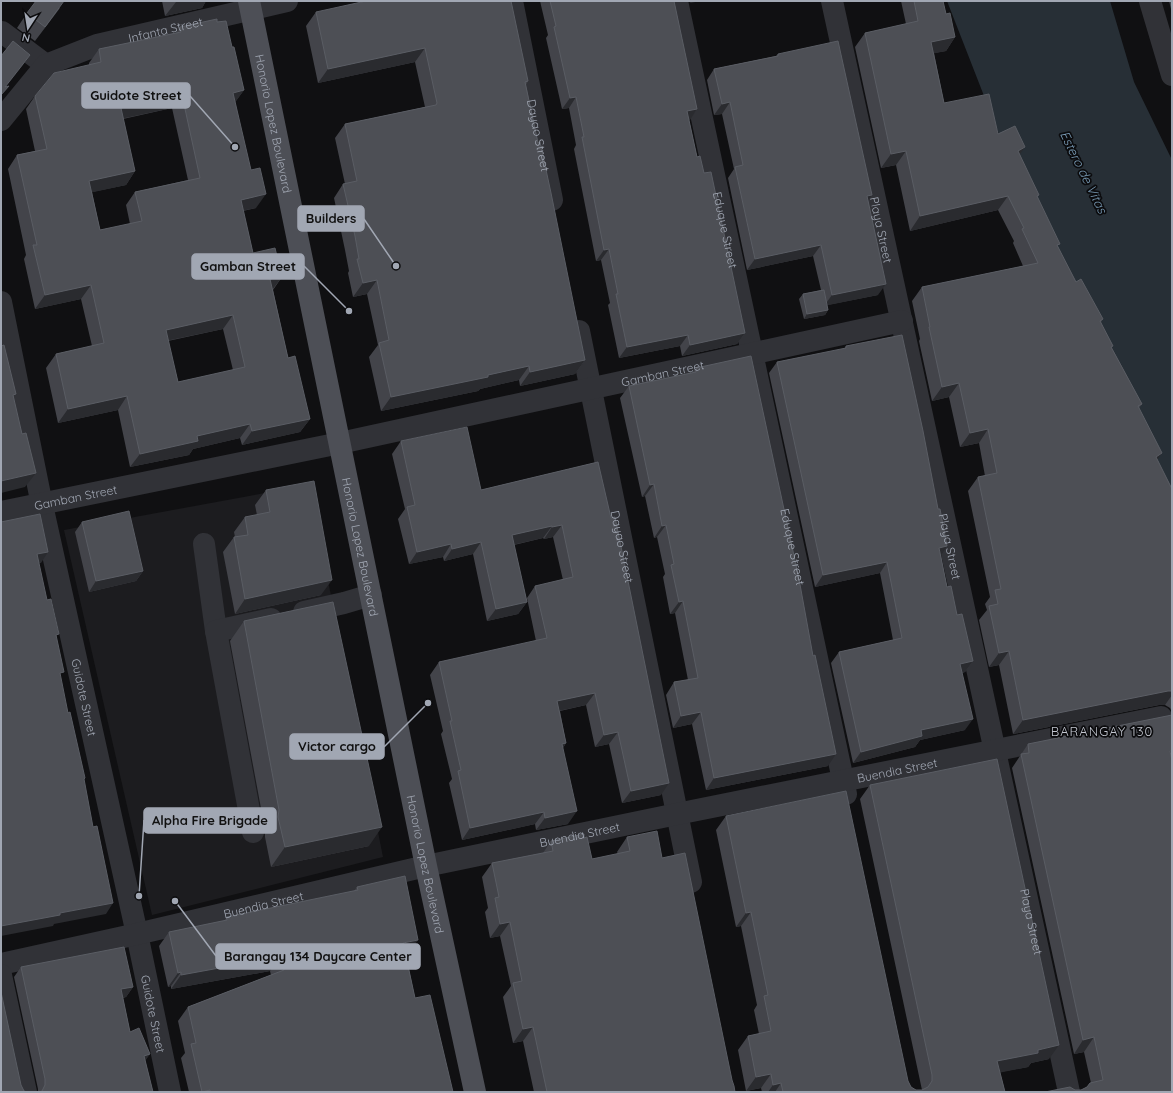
<svg xmlns="http://www.w3.org/2000/svg" width="1173" height="1093" font-family="Quicksand,sans-serif">
	<style>
		.built { fill: #1c1c1f }
		.water { fill: #272f36 }
		.lines { fill: none; stroke-linecap: round; stroke-linejoin: round }
		.minor { stroke: #313237; stroke-width: 22 }
		.major { stroke: #4d4f56; stroke-width: 22 }
		.wall { fill: #43444a; fill-rule: evenodd }
		.shaded-wall { fill: #2a2b2f }
		.building { fill: #4d4f55; stroke: #5a5d64; fill-rule: evenodd }
		.labels { text-anchor: middle; dominant-baseline: central; stroke-width: 3.5; stroke-linejoin: round; paint-order: stroke }
		.street-label { font-size: 12px; fill: #a1a7b3; stroke: #0b0b0d }
		.water-label { font-size: 13px; font-style: italic; fill: #7697b1; stroke: #0b0b0d }
		.neighbourhood-label { font-size: 13px; letter-spacing: 1px; fill: #c2c6cf; stroke: #0b0b0d }
		.leader { fill: none; stroke: #a1a7b3; stroke-width: 1.5 }
		.callout-dot { fill: #a1a7b3; stroke: #0b0b0d; stroke-width: 1.5 }
		.callout { fill: #a1a7b3; stroke: #a1a7b3; stroke-width: 1.5 }
		.callout-label { font-size: 13px; text-anchor: middle; font-weight: bold; fill: #111 }
	</style>
	<rect width="100%" height="100%" fill="#101012"/>
	<!-- built -->
	<path class="built" d="M309 485 383 857 152 915 64 530Z"/>
	<!-- water -->
	<path class="water" d="M947 1H1110L1134 82 1172 160V569L1165 560Z"/>
	<g class="lines">
		<!-- minor -->
		<g class="minor">
			<path id="s1" d="M512 1 552 200"/>
			<path id="s2" d="M677 1 846 794"/>
			<path id="s3" d="M832 1 1069 1092"/>
			<path d="M1150 1 1172 75"/>
			<path d="M1 33 2 32 46 65"/>
			<path id="s4" d="M1 120 46 65 97 45 287 1"/>
			<path id="s5" d="M1 302 42 505 137 934 170 1092"/>
			<path id="s6" d="M579 331 691 882"/>
			<path id="s7" d="M1 512 340 443 902 321"/>
			<path d="M204 544 216 631"/>
			<path d="M304 612 344 603 371 595"/>
			<path d="M253 832 216 631 271 619"/>
			<path id="s8" d="M1 964 137 934 426 866 677 814 1161 717"/>
			<path d="M1 975 26 1092"/>
		</g>
		<!-- major -->
		<path class="major" id="s9" d="M249 1 426 866 475 1092"/>
	</g>
	<!-- wall -->
	<path class="wall" d="M162 1H206L202 8 165 16Z
		M540 1H674L697 109 689 120 697 157 704 173 745 333 737 344 682 356 680 346 619 358 608 305 610 303 601 260 596 261 574 149 576 145 569 108 562 109 546 38 548 35Z
		M901 1H943L946 14 955 37 946 51 934 53 944 103 998 134 1020 155 1058 247 1076 282 1103 319 1101 322 1112 348 1142 404 1139 408 1157 460 1172 489V712L1170 708 1165 705H1159L1013 734 999 665 989 667 979 620 987 610 985 604 990 597 968 491 978 477 985 476 979 443 960 447 949 397 932 401 919 341 920 339 912 301 922 287 1023 266 1013 243 1014 241 998 210 910 231 896 165 881 168 855 47 865 33 906 24Z
		M1169 1H1172V13Z
		M60 8 35 41 17 28 27 13Z
		M316 12 528 81 526 85 585 360 575 374 520 386 519 380 480 389 478 391 381 411 369 357 378 345 367 294 353 297 348 273 349 271 345 250 334 198 343 184H345L335 138 345 124 425 107 415 62 318 83 306 26Z
		M217 22 232 47 244 90 235 102 256 208 243 211 253 253 282 277 273 290 288 358 310 419 300 432 242 445 240 438 193 449 189 455 130 467 118 410 58 423 46 368 56 354 92 346 81 299 35 309 24 259 26 255 8 169 17 155 35 151 26 109 35 96 89 65V63L99 49 176 33 180 27ZM172 108 188 180 135 192 126 205 130 224 100 230 92 192 126 185 135 171 123 119ZM223 329 233 370 178 382 168 341Z
		M778 54 868 200 878 295 827 305 828 310 825 315 804 319 799 299 803 294 821 290 813 256 747 270 728 178 734 169 722 114 714 115 707 80 714 69 776 56Z
		M846 346 941 556 947 587 973 661 965 672 962 673 965 730 920 740 915 747 853 763 831 663 839 652 893 640 880 573 815 587 769 373 777 362 844 349Z
		M696 368 828 766 706 790 692 724 673 728 666 695 674 682 688 680 675 613 670 614 663 577 665 574 657 537 654 538 645 496 642 497 620 398 629 386 692 373Z
		M401 441 481 490 598 462 661 795 622 803 609 744 595 747 586 705 560 711 566 743 563 748 568 824 536 830 535 824 462 840 449 783 452 779 441 734 443 731 430 675 439 662 536 641 527 598 535 586 563 580 553 537 544 539 543 538 514 545 527 602 518 614 487 621 473 554 444 561 443 557 409 564 398 519 405 509 392 454Z
		M266 490 321 595 235 614 223 552 234 537H235L234 532 245 517 257 515 255 505Z
		M82 522 143 571 136 581 89 592 75 532Z
		M244 621 369 846 271 867 265 837V830L230 641Z
		M1172 715V1092H1045L1070 1087 1075 1090H1081L1087 1087 1090 1083H1091L1084 1052 1074 1054 1012 768 1028 744Z
		M870 785 1049 1059 1031 1063 1028 1067 1000 1072 1005 1092H762L761 1088 746 1091 738 1050 748 1036 759 1034 754 1010 757 1005 741 926 736 927 716 830 726 816 908 1081 911 1087 916 1090H922L860 799Z
		M627 837 662 858 735 1092H534L523 1041 513 1043 503 997 511 986 500 936 490 938 485 912 488 908 482 877 492 863 543 853 551 841 584 838 592 859 618 854 617 852Z
		M357 887 408 954 406 955 415 998 453 1092H189L181 1058 185 1053 178 1021 188 1007 271 975 270 971 171 989V986L168 987 159 946 169 932 224 921 227 917 354 891Z
		M21 967 133 987 126 997 123 998 130 1032 150 1054 145 1060 153 1092H38V1089L14 977Z"/>
	<!-- shaded-wall -->
	<path class="shaded-wall" d="M179 1H206L202 8 165 16 176 2Z
		M691 1H701L690 3Z
		M955 37 946 51 921 56 931 42Z
		M425 48 415 62 318 83 328 69Z
		M30 55 23 65 1 93 5 87Z
		M244 90 234 104 233 93Z
		M182 95 172 108 111 121 121 108Z
		M576 97 569 108 562 109 570 98Z
		M730 102 722 114 714 115 722 104Z
		M697 109 690 120 680 122 687 111Z
		M1025 147 1015 161 1018 151Z
		M906 151 896 165 881 168 891 154Z
		M135 171 126 185 80 195 89 181Z
		M266 194 256 208 231 213 241 200Z
		M872 195 864 206 867 196Z
		M1008 196 998 210 910 231 920 216Z
		M821 245 813 256 747 270 755 259Z
		M609 249 601 260 596 261 604 250Z
		M282 277 272 290 270 279Z
		M377 280 367 294 353 297 363 283Z
		M886 284 878 295 824 306 832 295Z
		M91 285 81 299 35 309 45 295Z
		M828 310 825 315 804 319 807 314Z
		M233 315 223 329 156 343 166 330Z
		M745 333 737 344 682 356 690 345Z
		M688 335 680 346 619 358 627 347Z
		M585 360 575 374 520 386 530 372Z
		M529 366 519 380 480 389 478 391 381 411 391 397Z
		M959 383 949 397 932 401 942 387Z
		M127 396 118 410 58 423 68 409Z
		M310 419 300 432 242 445 252 431Z
		M250 424 240 438 193 449 189 455 130 467 140 454 197 436Z
		M988 429 979 443 960 447 970 433Z
		M1162 453 1152 467 1156 457Z
		M36 473 25 487 1 493V481Z
		M654 484 645 496 642 497 650 485Z
		M562 525 553 537 544 539 552 527Z
		M666 525 657 537 654 538 662 526Z
		M552 526 543 538 503 547 512 535Z
		M481 542 473 554 444 561 452 549Z
		M451 544 443 557 409 564 417 552Z
		M947 546 940 557 939 548Z
		M48 552 41 563 30 565 37 554Z
		M887 562 880 573 815 587 823 575Z
		M143 571 136 581 89 592 96 581Z
		M332 580 321 595 235 614 245 599Z
		M683 601 675 613 670 614 679 602Z
		M527 602 518 614 487 621 496 609Z
		M1009 651 999 665 989 667 999 653Z
		M973 661 965 672 953 675 960 664Z
		M1168 691H1172V695L1165 705H1159L1013 734 1023 720Z
		M595 693 586 705 549 713 557 701Z
		M701 712 692 724 673 728 681 716Z
		M973 719 965 730 920 740 915 747 853 763 861 752 921 730Z
		M618 732 609 744 595 747 604 735Z
		M566 743 558 755 562 744Z
		M1170 751H1172V763Z
		M836 754 828 766 706 790 714 778Z
		M669 783 661 795 622 803 631 791Z
		M577 811 568 824 536 830 545 818Z
		M544 812 535 824 462 840 470 828Z
		M382 827 369 846 271 867 285 847Z
		M113 903 106 914 54 924 53 926 1 936V926L60 913Z
		M751 912 741 926 736 927 746 913Z
		M510 922 500 936 490 938 500 924Z
		M418 940 408 954 393 957 403 943Z
		M280 957 270 971 171 989 181 975Z
		M181 972 171 986 168 987 178 973Z
		M133 987 126 997 114 999 121 989Z
		M533 1027 523 1041 513 1043 523 1029Z
		M1094 1037 1084 1052 1074 1054 1083 1040Z
		M1059 1045 1049 1059 1031 1063 1028 1067 988 1075 997 1061 1038 1050Z
		M150 1054 143 1064 144 1056Z
		M771 1074 761 1088 746 1091 756 1077Z
		M781 1083 775 1092H768L773 1085Z"/>
	<!-- building -->
	<path class="building" d="M36 1H64L45 27 27 13Z
		M366 1H511L528 81 525 82 538 143 540 142 551 193 585 360 530 372 529 366 488 375V377L391 397 379 343 389 340 377 280 363 283 357 259H359L355 236 343 184 357 181 345 124 436 105 437 103 425 48 328 69 316 12Z
		M550 1H674L697 109 687 111 697 157 700 156 704 173 711 172 745 333 690 345 688 335 627 347 616 294H618L609 249 604 250 582 137H584L576 97 570 98 554 27 556 26Z
		M914 1H943L946 14 950 13 955 37 931 42 944 103 989 94 998 134 1015 126 1025 147 1018 151 1039 195 1037 196 1060 244 1057 245 1076 282 1081 279 1103 319 1100 321 1113 346 1111 347 1142 404 1138 406 1162 453 1156 457 1172 489V691H1168L1023 720 1009 651 999 653 989 606 998 604 995 590 1001 589 978 477 997 473 988 429 970 433 959 383 942 387 929 327H930L922 287 1038 263 1022 229 1024 228 1008 196 920 216 906 151 891 154 865 33 918 21Z
		M217 19V22L226 21 232 47H234L244 90 233 93 251 170 260 168 266 194 241 200 253 253 275 248 282 277 270 279 288 358 295 356 310 419 252 431 250 424 197 436 198 441 140 454 127 396 68 409 56 354 104 343 91 285 45 295 33 245H37L17 155 47 149 35 96 54 73 101 62 99 49 181 32 180 27ZM182 95 200 178 135 192 142 221 100 230 89 181 135 171 121 108ZM233 315 245 367 178 382 166 330Z
		M13 41 30 55 5 87 9 86 1 95V56Z
		M838 41 872 195 867 196 886 284 832 295 821 245 755 259 735 167 743 165 730 102 722 104 714 69 778 56V54Z
		M824 290 828 310 807 314 803 294Z
		M902 335 923 431 938 509H940L947 546 939 548 947 587 951 586 957 615 962 614 973 661 960 664 973 719 921 730 922 736 861 752 839 652 902 638 887 562 823 575 777 362 846 348V346Z
		M4 345 16 394 13 395 22 434 26 433 36 473 1 481V346Z
		M751 356 799 579 813 656 815 655 836 754 714 778 701 712 681 716 674 682 698 678 683 601 679 602 671 565 674 564 666 525 662 526 654 484 650 485 629 386 696 372V368Z
		M467 427 481 490 598 462 611 518 615 517 669 783 631 791 618 732 604 735 595 693 557 701 566 743 562 744 577 811 545 818 544 812 470 828 458 771 461 770 450 721H452L439 662 547 638 535 586 573 577 562 525 552 527V526L512 535 527 602 496 609 481 542 452 549 451 544 417 552 407 507 415 505 401 441Z
		M314 481 332 580 245 599 234 537 248 535 245 517 270 512 266 490Z
		M129 511 143 571 96 581 82 522Z
		M40 514 48 552 37 554 47 600 51 599 59 634 56 635 64 672 60 673 68 713 70 712 85 778 84 779 93 827 97 826 113 903 60 913V915L1 926V522Z
		M333 602 382 827 285 847 278 817 279 810 244 621Z
		M1172 715V751H1170L1172 761V1092H1045L1070 1087 1075 1090H1081L1087 1087 1090 1083 1103 1080 1094 1037 1083 1040 1021 754 1029 753 1028 744Z
		M997 759 1059 1045 1038 1050V1053L997 1061 1005 1092H783L781 1083 773 1085 771 1074 756 1077 748 1036 771 1031 764 996 768 995 751 912 746 913 726 816 846 791 908 1081 911 1087 916 1090H922L928 1087 932 1081V1075L870 785Z
		M657 831 662 858 685 853 732 1080 734 1086 735 1092H547L533 1027 523 1029 513 983 522 981 510 922 500 924 495 898 499 897 492 863 553 851 551 841 584 834V838L587 837 592 859 630 851 627 837Z
		M405 876 418 940 403 943 415 998 430 995 453 1092H210V1090L202 1092 191 1044 196 1043 188 1007 284 970 280 957 181 975V972L178 973 169 932 227 920V917L358 890 357 887Z
		M124 947 133 987 121 989 130 1032 139 1028 150 1054 144 1056 153 1092H40L42 1091 45 1085V1079L21 967Z
		M1 992 21 1085 24 1091 26 1092H1Z"/>
	<g class="labels">
		<!-- street labels -->
		<g class="street-label">
			<text stroke="none"><textPath href="#s4" startOffset="196">Infanta Street</textPath></text>
			<text stroke="none"><textPath href="#s9" startOffset="125">Honorio Lopez Boulevard</textPath></text>
			<text stroke="none"><textPath href="#s1" startOffset="137">Dayao Street</textPath></text>
			<text stroke="none"><textPath href="#s2" startOffset="234">Eduque Street</textPath></text>
			<text stroke="none"><textPath href="#s3" startOffset="234">Playa Street</textPath></text>
			<text stroke="none"><textPath href="#s7" startOffset="676">Gamban Street</textPath></text>
			<text stroke="none"><textPath href="#s7" startOffset="76">Gamban Street</textPath></text>
			<text stroke="none"><textPath href="#s9" startOffset="557">Honorio Lopez Boulevard</textPath></text>
			<text stroke="none"><textPath href="#s6" startOffset="220">Dayao Street</textPath></text>
			<text stroke="none"><textPath href="#s2" startOffset="558">Eduque Street</textPath></text>
			<text stroke="none"><textPath href="#s3" startOffset="558">Playa Street</textPath></text>
			<text stroke="none"><textPath href="#s5" startOffset="404">Guidote Street</textPath></text>
			<text stroke="none"><textPath href="#s8" startOffset="917">Buendia Street</textPath></text>
			<text stroke="none"><textPath href="#s8" startOffset="593">Buendia Street</textPath></text>
			<text stroke="none"><textPath href="#s9" startOffset="881">Honorio Lopez Boulevard</textPath></text>
			<text stroke="none"><textPath href="#s8" startOffset="269">Buendia Street</textPath></text>
			<text stroke="none"><textPath href="#s3" startOffset="942">Playa Street</textPath></text>
			<text stroke="none"><textPath href="#s5" startOffset="728">Guidote Street</textPath></text>
		</g>
		<!-- water labels -->
		<g class="water-label">
			<text transform="translate(1084 172) rotate(64)">Estero de Vitas</text>
		</g>
		<!-- neighbourhood labels -->
		<g class="neighbourhood-label">
			<text x="1102" y="731">BARANGAY 130</text>
		</g>
	</g>
	<!-- callouts -->
	<path class="leader" d="M235 147L190 96M396 266L364 219M349 311L304 266M428 703L384 747M139 896L144 820M175 901L216 956"/>
	<g class="callout-dot">
		<circle cx="235" cy="147" r="4"/>
		<circle cx="396" cy="266" r="4"/>
		<circle cx="349" cy="311" r="4"/>
		<circle cx="428" cy="703" r="4"/>
		<circle cx="139" cy="896" r="4"/>
		<circle cx="175" cy="901" r="4"/>
	</g>
	<g class="callout">
		<rect x="82" y="83" width="108" height="25" rx="4"/>
		<rect x="298" y="206" width="66" height="25" rx="4"/>
		<rect x="192" y="254" width="112" height="25" rx="4"/>
		<rect x="290" y="734" width="94" height="25" rx="4"/>
		<rect x="144" y="808" width="132" height="25" rx="4"/>
		<rect x="216" y="944" width="204" height="25" rx="4"/>
	</g>
	<g class="callout-label">
		<text x="136" y="100">Guidote Street</text>
		<text x="331" y="223">Builders</text>
		<text x="248" y="271">Gamban Street</text>
		<text x="337" y="751">Victor cargo</text>
		<text x="210" y="825">Alpha Fire Brigade</text>
		<text x="318" y="961">Barangay 134 Daycare Center</text>
	</g>
	<!-- border -->
	<rect width="1173" height="1093" fill="none" stroke="#a1a7b3" stroke-width="4"/>
	<!-- north arrow -->
	<g transform="translate(28 28) rotate(192)" stroke="#0b0b0d" stroke-width="3" paint-order="stroke">
	<path d="M0-3L7 15L0 10L-7 15Z" fill="#a1a7b3"/>
	<text y="-6" font-size="11" font-weight="bold" text-anchor="middle" fill="#a1a7b3">N</text>
	</g>
</svg>
